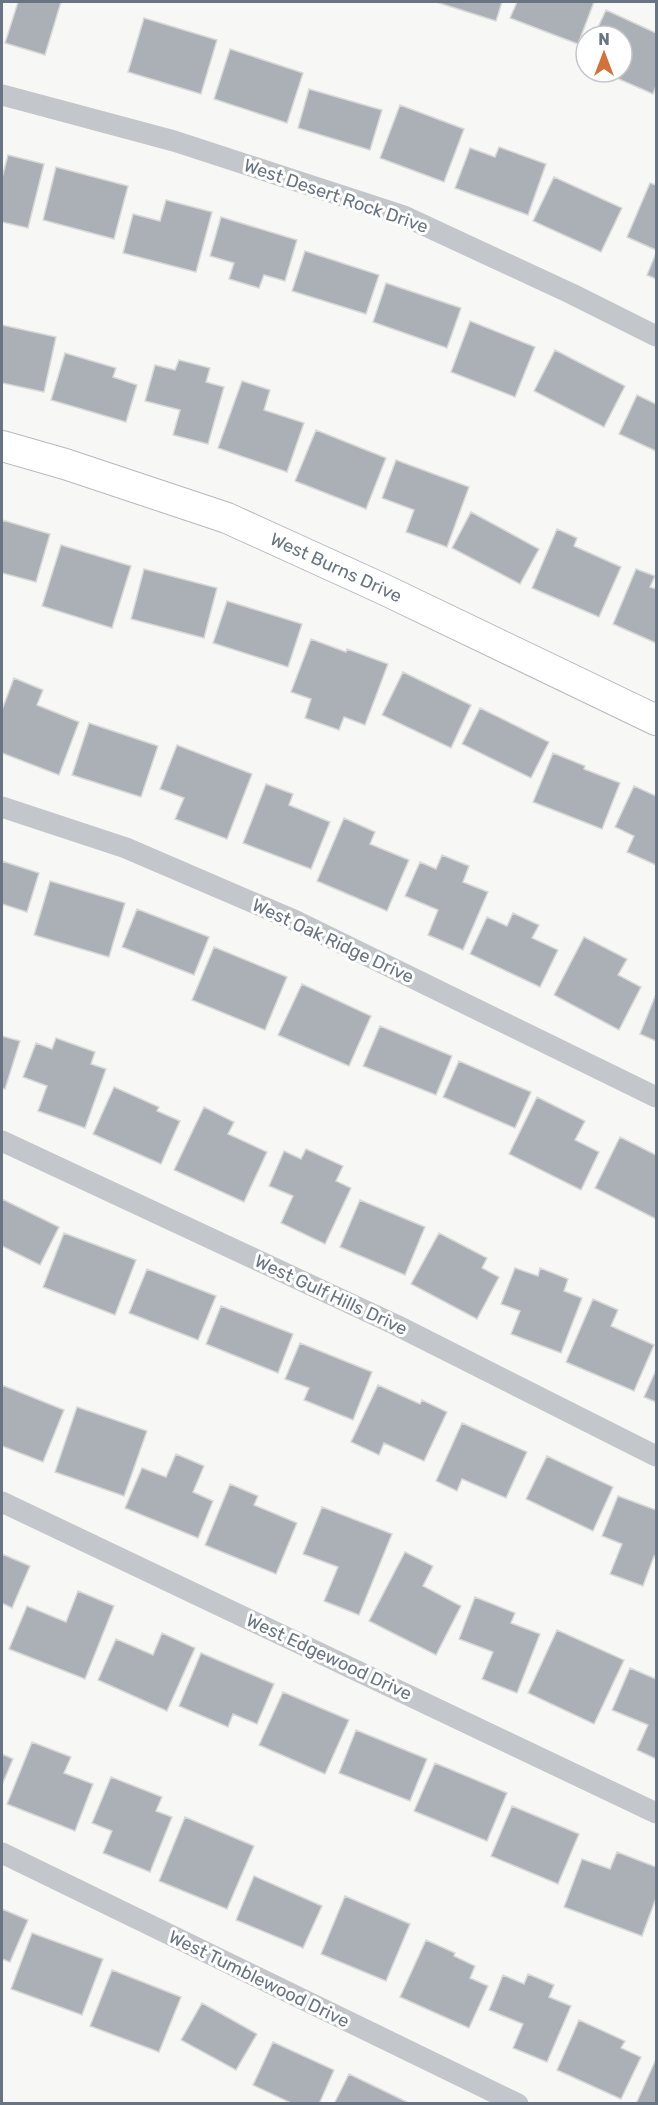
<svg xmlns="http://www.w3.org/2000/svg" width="658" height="2105" font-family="Rubik,sans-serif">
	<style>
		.building { fill: #abb0b7; stroke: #d8d9d7; stroke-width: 1.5 }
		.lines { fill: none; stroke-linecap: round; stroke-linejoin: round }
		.secondary-casing { stroke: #b6b9be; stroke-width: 32 }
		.street { stroke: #c3c6ca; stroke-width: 21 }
		.secondary { stroke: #fff; stroke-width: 30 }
		.labels { text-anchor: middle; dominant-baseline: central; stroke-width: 6; stroke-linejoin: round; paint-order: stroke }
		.street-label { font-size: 18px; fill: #697483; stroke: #fff }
	</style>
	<rect width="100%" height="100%" fill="#f7f7f5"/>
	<!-- building -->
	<path class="building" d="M18 2H61L45 55 5 43Z
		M436 2H502L496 21Z
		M517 2H594L578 44 510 18Z
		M606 10 656 33V86L653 94 603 72H622V36H594Z
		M144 18 217 40 201 94 128 72Z
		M230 49 303 73 287 123 214 99Z
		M309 89 382 110 370 150 298 128Z
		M400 105 464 129 444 182 380 158Z
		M499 147 546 164 528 215 455 188 470 148 495 157Z
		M8 155 44 164 28 228 2 222V178Z
		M56 167 128 186 114 239 43 220Z
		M554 177 622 208 601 252 533 221Z
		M650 183 656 185V250L627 237Z
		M166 200 212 212 196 272 123 253 133 214 160 221Z
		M221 217 297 240 285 281 264 275 259 288 229 279 234 263 210 256Z
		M305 251 379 275 366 314 292 291Z
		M656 253V279L647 275Z
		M386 283 461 308 447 348 373 322Z
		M470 321 535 347 515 397 451 372Z
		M2 325 56 337 44 392 2 383Z
		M555 350 625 386 604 427 534 391Z
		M65 353 116 368 113 377 137 385 126 422 51 400Z
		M179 360 210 368 206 382 224 387 208 444 173 435 180 410 145 401 155 365 175 370Z
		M242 381 270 390 264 410 304 423 287 472 218 448Z
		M637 395 656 404V451L619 434Z
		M316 430 386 458 366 509 295 481Z
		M396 460 469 487 447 547 406 532 414 510 382 498Z
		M471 512 539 549 520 584 452 548Z
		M2 520 50 534 36 582 2 573Z
		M557 529 577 538 574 546 621 567 599 617 532 588Z
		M61 545 131 566 112 628 42 606Z
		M144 569 217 588 204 638 131 619Z
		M636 569 655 576 650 587 656 589V643L613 624Z
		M227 601 302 624 288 667 213 643Z
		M311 639 346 652 347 649 388 664 365 725 344 717 339 730 305 718 311 699 291 692Z
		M403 672 471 705 451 748 382 715Z
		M14 678 43 690 37 705 79 722 59 775 2 753V710Z
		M480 708 549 742 531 778 462 744Z
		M89 723 158 746 141 797 72 775Z
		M177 745 252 774 227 839 175 819 184 798 160 789Z
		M553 753 585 766 584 769 620 783 602 829 533 802Z
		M266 784 293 794 289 805 330 822 311 869 243 843Z
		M634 786 656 796V865L627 852 634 836 615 827Z
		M344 818 375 832 370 844 409 860 387 911 317 881Z
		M442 855 469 866 463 882 488 892 463 950 428 935 438 910 405 896 420 862 436 869Z
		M2 861 39 873 27 912 2 904Z
		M50 881 125 903 109 957 34 935Z
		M137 909 209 937 194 975 122 947Z
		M513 913 539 925 532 938 558 950 540 987 470 954 487 917 507 926Z
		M584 937 627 959 618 975 641 987 619 1030 554 995Z
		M214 947 287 977 265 1030 192 1000Z
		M302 984 371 1016 349 1066 278 1035Z
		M656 994V1041L640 1034Z
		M380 1026 452 1056 436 1095 363 1066Z
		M2 1036 20 1041 5 1089 2 1088Z
		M56 1038 95 1052 91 1064 106 1069 85 1128 38 1111 47 1086 23 1077 36 1043 52 1049Z
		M459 1061 531 1092 515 1128 443 1097Z
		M114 1087 159 1107 157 1111 180 1121 161 1164 93 1134Z
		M537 1097 585 1121 575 1140 599 1152 581 1190 509 1154Z
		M204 1107 234 1122 228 1134 267 1152 244 1202 174 1170Z
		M620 1137 656 1155V1219L595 1188Z
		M306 1149 343 1166 336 1181 351 1188 325 1244 281 1223 293 1196 269 1186 284 1151 301 1159Z
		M2 1199 59 1227 40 1265 2 1246Z
		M360 1200 425 1227 405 1275 340 1247Z
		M64 1233 136 1260 115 1315 43 1287Z
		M439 1233 487 1258 482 1268 499 1277 477 1319 411 1284Z
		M515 1268 538 1276 540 1268 568 1279 564 1291 582 1298 561 1353 511 1334 520 1311 501 1304Z
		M147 1269 216 1296 198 1340 129 1313Z
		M593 1299 618 1310 611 1326 654 1345 634 1391 566 1362Z
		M221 1306 293 1334 278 1373 206 1344Z
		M300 1343 372 1372 353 1420 304 1400 309 1388 285 1379Z
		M656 1370V1402L644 1397Z
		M2 1385 64 1410 43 1462 2 1446Z
		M378 1385 420 1404 422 1400 447 1412 424 1461 384 1443 379 1455 351 1442Z
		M77 1407 147 1431 124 1496 55 1472Z
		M462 1423 527 1452 506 1498 462 1479 457 1491 436 1481Z
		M176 1454 204 1466 193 1492 213 1501 198 1538 125 1508 142 1468 166 1477Z
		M547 1456 613 1487 593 1531 526 1499Z
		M230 1484 258 1496 254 1505 297 1523 276 1574 205 1545Z
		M618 1496 656 1510V1557L654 1556 643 1586 610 1574 622 1544 602 1536Z
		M322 1507 392 1534 359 1615 324 1601 338 1567 303 1554Z
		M405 1552 433 1566 423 1586 461 1606 436 1655 369 1621Z
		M2 1554 30 1566 12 1608 2 1603Z
		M78 1591 114 1606 85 1679 9 1649 27 1606 66 1622Z
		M475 1597 515 1613 511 1623 540 1634 517 1693 482 1679 493 1652 459 1639Z
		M557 1630 624 1660 594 1724 528 1693Z
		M162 1633 195 1648 167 1711 98 1680 116 1639 153 1655Z
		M201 1653 274 1684 257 1724 233 1714 228 1727 179 1706Z
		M630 1668 656 1679V1759L637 1750 648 1725 612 1710Z
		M283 1692 349 1720 325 1774 259 1745Z
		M356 1730 427 1759 410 1801 339 1773Z
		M32 1742 71 1757 64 1773 93 1784 75 1831 7 1804Z
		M2 1754 13 1759 2 1785Z
		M435 1763 507 1793 487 1841 414 1811Z
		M111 1777 162 1797 156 1811 172 1817 150 1872 103 1853 112 1831 92 1823Z
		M512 1806 579 1834 558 1884 491 1856Z
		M185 1817 254 1846 227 1909 159 1881Z
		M617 1852 656 1867V1898L642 1936 564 1907 582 1859 610 1869Z
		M254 1876 322 1906 303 1948 236 1920Z
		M345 1896 410 1924 386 1981 321 1954Z
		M2 1909 28 1920 10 1962 2 1959Z
		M32 1933 103 1959 82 2015 11 1989Z
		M426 1940 455 1953 454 1956 475 1966 470 1978 488 1986 469 2028 400 1997Z
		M112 1970 181 1997 159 2052 90 2026Z
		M528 1974 554 1985 549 1997 571 2006 547 2062 513 2048 523 2024 489 2010 503 1975 524 1984Z
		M202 2003 257 2034 236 2070 181 2040Z
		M579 2020 625 2041 621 2048 641 2057 621 2099 557 2070Z
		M273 2042 334 2070 319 2104H293L253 2085Z
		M656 2059V2104H636Z
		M349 2074 411 2104H334Z"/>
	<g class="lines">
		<defs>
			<g id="secondary">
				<path id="s1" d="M2 446 65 464 227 518 383 589 656 720"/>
			</g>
		</defs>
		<!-- secondary casing -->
		<use href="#secondary" class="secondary-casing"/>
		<!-- street -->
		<path class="street" d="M2 95 174 141 404 216 572 294 656 336
			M2 807 126 848 296 921 656 1097
			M2 1141 396 1325 656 1456
			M2 1502 656 1813
			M2 1853 518 2104"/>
		<!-- secondary -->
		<use href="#secondary" class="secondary"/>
	</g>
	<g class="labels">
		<!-- street labels -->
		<g class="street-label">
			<text transform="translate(336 196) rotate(19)">West Desert Rock Drive</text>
			<text stroke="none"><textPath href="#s1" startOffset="356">West Burns Drive</textPath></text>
			<text transform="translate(333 941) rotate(25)">West Oak Ridge Drive</text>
			<text transform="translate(331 1295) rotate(25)">West Gulf Hills Drive</text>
			<text transform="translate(329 1657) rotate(25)">West Edgewood Drive</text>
			<text transform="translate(259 1979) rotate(26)">West Tumblewood Drive</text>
		</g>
	</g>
	<!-- border -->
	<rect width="658" height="2105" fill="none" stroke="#697483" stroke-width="6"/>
	<!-- north arrow -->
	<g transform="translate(604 54)"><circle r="28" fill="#ffffff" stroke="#c3c7cd" stroke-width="1.5"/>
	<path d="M0-4.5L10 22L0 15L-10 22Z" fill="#d27139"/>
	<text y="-9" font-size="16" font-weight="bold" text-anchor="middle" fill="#697483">N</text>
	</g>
</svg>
